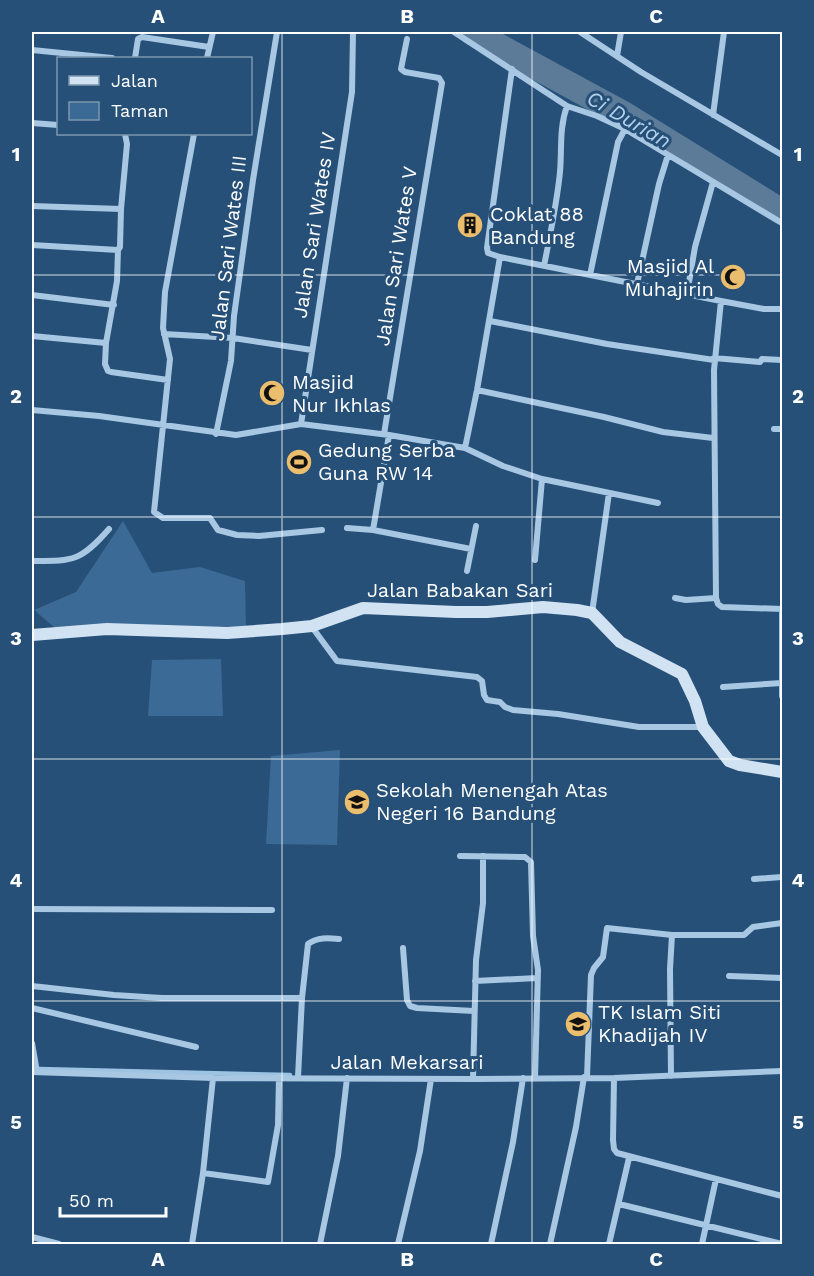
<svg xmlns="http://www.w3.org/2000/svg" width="814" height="1276" font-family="'Work Sans',sans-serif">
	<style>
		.green { fill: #3a6a95 }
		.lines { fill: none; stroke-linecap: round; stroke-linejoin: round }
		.stream { stroke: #9dc3e3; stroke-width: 4.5 }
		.river { stroke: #5c7b98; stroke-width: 26 }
		.street { stroke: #a8c7e3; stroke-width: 6 }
		.secondary { stroke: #d1e2f3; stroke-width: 12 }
		.grid { fill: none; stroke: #fff; stroke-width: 1.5; stroke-opacity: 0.55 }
		.labels { text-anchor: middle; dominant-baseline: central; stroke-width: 6; stroke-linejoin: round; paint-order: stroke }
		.poi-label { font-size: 20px; fill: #fff; stroke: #265078; text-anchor: start }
		.street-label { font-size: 20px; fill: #fff; stroke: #265078 }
		.water-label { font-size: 21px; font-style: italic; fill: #b3d1eb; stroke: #265078 }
		.neatline { fill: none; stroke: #fff; stroke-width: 2 }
		.grid-label { font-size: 20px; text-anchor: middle; font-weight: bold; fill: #fff }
	</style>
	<rect width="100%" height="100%" fill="#265078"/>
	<!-- green -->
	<path class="green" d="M123 521 152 573 200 567 245 581 246 626 61 633 34 610 76 592Z
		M221 659 223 716H148L152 660Z
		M340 750 337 845 266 844 271 756Z"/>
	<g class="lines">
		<!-- stream -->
		<path class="stream" d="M39 1069 290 1075"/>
		<!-- river -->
		<path class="river" d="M472 32 625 115 782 212"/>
		<!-- street -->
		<path class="street" d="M454 32 567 106 597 116 625 129 782 223
			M580 32 641 72 782 155
			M32 50 112 58
			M617 56 621 32
			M135 58 138 39 142 37 209 47
			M207 58 213 32
			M512 69 487 248 488 253 500 257 721 301 764 309H782
			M713 115 724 32
			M32 123 58 125
			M125 134 127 144 121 209 120 247 118 250 117 281 106 343 105 364 108 371 111 372 168 380
			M194 134 165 292 163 328 170 359 154 512 163 518H210L218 530 237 535 259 536 322 530
			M32 206 121 209
			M32 245 118 250
			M544 266C550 235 557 203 560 172 562 150 559 128 567 106
			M590 275 618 142 625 129
			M637 284 659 184 668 155
			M687 294 695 247 713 182
			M32 295 114 305
			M721 301 714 370 716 598 718 604 722 607 782 609
			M490 321 607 344 714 360
			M164 334 233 338 312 350
			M32 336 106 343
			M714 358 760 362 762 359 782 360
			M477 390 604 417 663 432 713 438
			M32 410 99 416 236 435 301 424 389 435 465 448 477 390 500 257
			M301 424 352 92 353 32
			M774 429H782
			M216 434 231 361 234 316 253 180 277 32
			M384 434 442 83 439 78 405 72 401 69 407 39
			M465 448 503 466 542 479 658 503
			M347 528 373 530 471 549
			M373 530 389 435
			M535 560 542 479
			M32 561C73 561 80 562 109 529
			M467 571 476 526
			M675 598 686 600 716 598
			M592 613 609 493
			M782 613V696
			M312 627 337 661 477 677 482 681 484 695 487 700 500 702 505 707 513 710 558 714 639 727H703
			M723 687 782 683
			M460 856 521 857H525L531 862 533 936 538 970 535 1078
			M754 879 782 877
			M32 909 272 910
			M403 948 407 1000 410 1006 417 1008 474 1011
			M729 976 782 978
			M475 981 537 978
			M32 986 114 995 162 998H302
			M32 1008 196 1047
			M32 1043 37 1072
			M32 1072 213 1078 473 1079 614 1078 782 1071
			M671 1076 670 969 672 935
			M298 1077 302 998 308 944C318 937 328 938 339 939
			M587 1077 591 975 594 968 603 957 607 928 672 935H744L753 927 782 923
			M614 1078 613 1140 614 1149 617 1153 782 1196
			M473 1079 476 960 483 903V856
			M203 1173 268 1182 278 1125 279 1077
			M619 1204 782 1244
			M32 1237 59 1244
			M192 1244 203 1173 213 1078
			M320 1244 338 1156 347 1078
			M398 1244 420 1151 431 1079
			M491 1244 513 1142 523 1078
			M550 1244 576 1127 584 1077
			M609 1244 629 1158
			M702 1244 716 1179"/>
		<!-- secondary -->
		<path class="secondary" d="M32 635 107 629 227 633 282 629 312 626 363 608 456 612H487L543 607 577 610 592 613 620 642 682 674 695 701 703 727 729 761 740 765 782 772"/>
	</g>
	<!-- grid -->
	<path class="grid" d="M282 32V1244M532 32V1244M32 275H782M32 517H782M32 759H782M32 1001H782"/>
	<!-- icons -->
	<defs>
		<symbol id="building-disc" viewBox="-11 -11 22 22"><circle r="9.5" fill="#ebbe6e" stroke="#265078"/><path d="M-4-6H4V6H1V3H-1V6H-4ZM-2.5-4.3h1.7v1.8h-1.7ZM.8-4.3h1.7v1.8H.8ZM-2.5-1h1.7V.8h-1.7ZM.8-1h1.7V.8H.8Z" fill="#111"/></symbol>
		<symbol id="mosque-disc" viewBox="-11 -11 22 22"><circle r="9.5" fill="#ebbe6e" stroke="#265078"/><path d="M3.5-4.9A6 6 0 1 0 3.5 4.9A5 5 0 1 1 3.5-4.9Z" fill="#111"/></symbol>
		<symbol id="stadium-disc" viewBox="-11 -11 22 22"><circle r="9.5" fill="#ebbe6e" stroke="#265078"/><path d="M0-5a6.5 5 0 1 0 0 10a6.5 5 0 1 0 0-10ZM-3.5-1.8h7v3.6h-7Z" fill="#111"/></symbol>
		<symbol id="school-disc" viewBox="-11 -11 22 22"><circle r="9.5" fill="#ebbe6e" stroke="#265078"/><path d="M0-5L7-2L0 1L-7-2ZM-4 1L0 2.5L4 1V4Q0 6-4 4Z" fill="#111"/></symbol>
	</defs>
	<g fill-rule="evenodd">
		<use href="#building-disc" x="455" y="210" width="30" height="30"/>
		<use href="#mosque-disc" x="718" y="262" width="30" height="30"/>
		<use href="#mosque-disc" x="257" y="378" width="30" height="30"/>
		<use href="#stadium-disc" x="284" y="447" width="30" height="30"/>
		<use href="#school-disc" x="342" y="787" width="30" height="30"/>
		<use href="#school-disc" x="563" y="1009" width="30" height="30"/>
	</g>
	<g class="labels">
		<!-- poi labels -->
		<g class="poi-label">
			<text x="490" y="214">Coklat 88<tspan x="490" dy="23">Bandung</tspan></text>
			<text x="714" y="266" text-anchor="end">Masjid Al<tspan x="714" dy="23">Muhajirin</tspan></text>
			<text x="292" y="382">Masjid<tspan x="292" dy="23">Nur Ikhlas</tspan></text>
			<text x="318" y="450">Gedung Serba<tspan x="318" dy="23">Guna RW 14</tspan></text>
			<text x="376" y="790">Sekolah Menengah Atas<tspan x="376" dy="23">Negeri 16 Bandung</tspan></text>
			<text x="598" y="1012">TK Islam Siti<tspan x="598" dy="23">Khadijah IV</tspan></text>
		</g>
		<!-- street labels -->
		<g class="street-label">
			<text transform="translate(314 225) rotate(-81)">Jalan Sari Wates IV</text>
			<text transform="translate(228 248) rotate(-83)">Jalan Sari Wates III</text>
			<text transform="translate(396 256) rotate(-81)">Jalan Sari Wates V</text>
			<text x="460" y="590">Jalan Babakan Sari</text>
			<text x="407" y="1062">Jalan Mekarsari</text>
		</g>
		<!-- water labels -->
		<g class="water-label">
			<text transform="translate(629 119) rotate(30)">Ci Durian</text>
		</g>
	</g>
	<!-- border -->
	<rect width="814" height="1276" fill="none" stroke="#265078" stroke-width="66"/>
	<!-- legend -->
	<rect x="57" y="57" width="195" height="78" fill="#265078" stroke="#7d96ae" stroke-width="1.5"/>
	<rect x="69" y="76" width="30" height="9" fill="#d1e2f3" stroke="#7d96ae" stroke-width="1.5"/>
	<text x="111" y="87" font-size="18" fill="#ffffff">Jalan</text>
	<rect x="69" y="102" width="30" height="18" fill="#3a6a95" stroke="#7d96ae" stroke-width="1.5"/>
	<text x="111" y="117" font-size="18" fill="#ffffff">Taman</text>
	<!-- scale -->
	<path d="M60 1207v9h106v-9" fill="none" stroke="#ffffff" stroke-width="3"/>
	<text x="69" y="1207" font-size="18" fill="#ffffff" stroke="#265078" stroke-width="4.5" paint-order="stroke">50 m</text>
	<rect x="33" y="33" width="748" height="1210" class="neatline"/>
	<g class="grid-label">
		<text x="158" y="23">A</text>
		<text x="407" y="23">B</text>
		<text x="656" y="23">C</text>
		<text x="16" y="161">1</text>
		<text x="798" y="161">1</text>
		<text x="16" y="403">2</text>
		<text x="798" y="403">2</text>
		<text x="16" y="645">3</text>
		<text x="798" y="645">3</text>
		<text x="16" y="887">4</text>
		<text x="798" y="887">4</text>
		<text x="16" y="1129">5</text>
		<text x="798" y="1129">5</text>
		<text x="158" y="1266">A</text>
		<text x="407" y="1266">B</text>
		<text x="656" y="1266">C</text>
	</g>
</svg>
